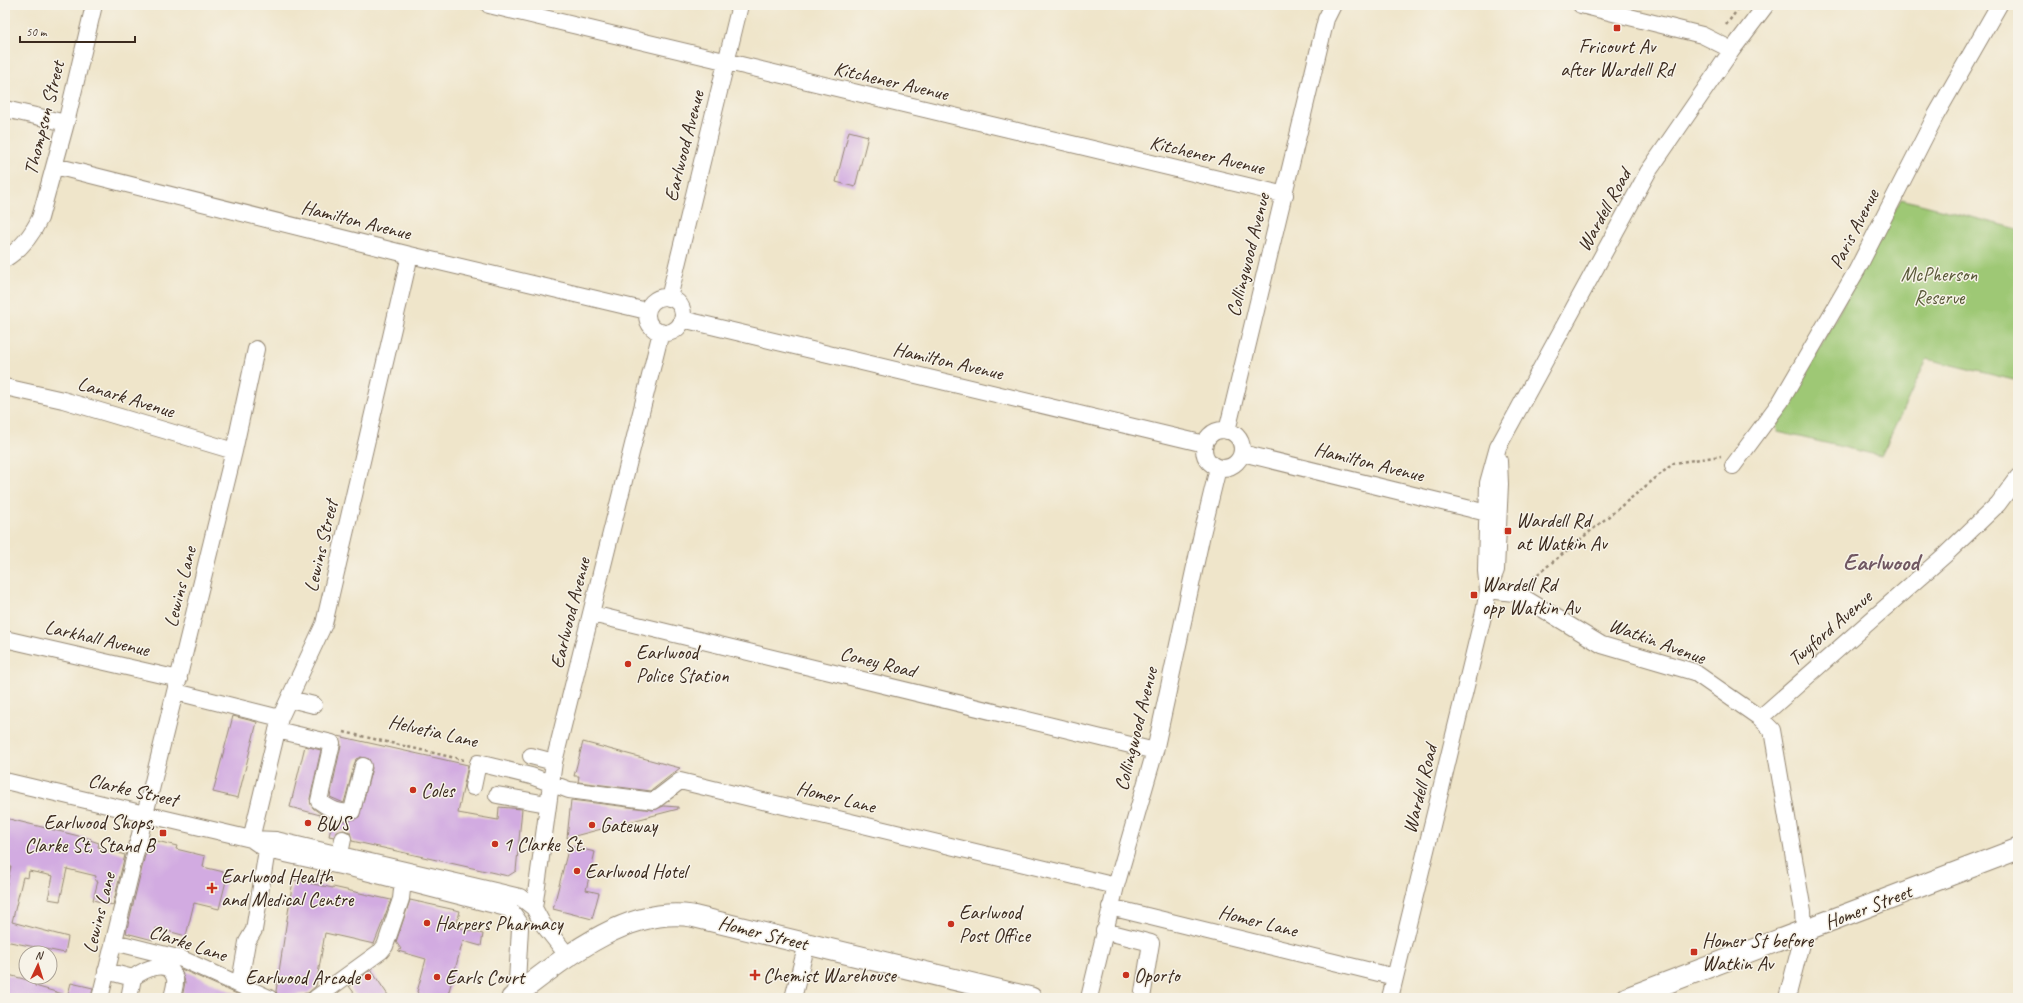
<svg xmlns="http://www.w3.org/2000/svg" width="2023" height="1003" font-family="Caveat,sans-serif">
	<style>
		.green { fill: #9ec874; stroke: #6c7949 }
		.building { fill: #d2abe1 }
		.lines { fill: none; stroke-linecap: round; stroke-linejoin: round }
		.minor-casing { stroke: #958874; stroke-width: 18 }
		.major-casing { stroke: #958874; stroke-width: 23 }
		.path { stroke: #958874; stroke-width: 2.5; stroke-dasharray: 3 3; stroke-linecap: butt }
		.minor { stroke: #fff; stroke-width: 16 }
		.major { stroke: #fff; stroke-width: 21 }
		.poi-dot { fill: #c8321e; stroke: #f7f3e8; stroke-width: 1.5 }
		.labels { text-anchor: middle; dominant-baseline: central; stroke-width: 3; stroke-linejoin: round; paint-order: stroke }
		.poi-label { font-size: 20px; fill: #3b2a1e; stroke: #f7f3e8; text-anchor: start }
		.street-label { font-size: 20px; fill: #3b2a1e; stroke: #f7f3e8 }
		.park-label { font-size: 20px; fill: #595938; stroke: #f7f3e8 }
		.district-label { font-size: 24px; font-weight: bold; fill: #705762; stroke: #f7f3e8 }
	</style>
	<rect width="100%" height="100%" fill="#f7f3e8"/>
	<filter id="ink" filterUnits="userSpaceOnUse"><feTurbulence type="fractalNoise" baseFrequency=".025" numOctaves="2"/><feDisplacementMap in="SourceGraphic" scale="8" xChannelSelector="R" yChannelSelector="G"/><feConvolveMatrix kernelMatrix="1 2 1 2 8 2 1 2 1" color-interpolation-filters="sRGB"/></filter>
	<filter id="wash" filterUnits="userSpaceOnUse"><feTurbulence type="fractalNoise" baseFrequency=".012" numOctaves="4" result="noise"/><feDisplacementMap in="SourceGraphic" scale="16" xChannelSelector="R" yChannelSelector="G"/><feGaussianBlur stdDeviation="0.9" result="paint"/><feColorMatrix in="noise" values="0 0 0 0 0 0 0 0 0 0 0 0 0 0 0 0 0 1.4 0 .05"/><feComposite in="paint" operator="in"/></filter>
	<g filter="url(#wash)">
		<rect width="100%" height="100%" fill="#efe5ca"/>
		<!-- green -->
		<path class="green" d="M1901 199 2018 229V381L1927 359 1881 456 1778 432 1776 427Z"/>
		<g id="blocks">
			<!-- building -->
			<path class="building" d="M849 131 868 136 855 187 836 182Z
				M233 716 257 722 238 798 213 792Z
				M338 736 468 765 458 813 498 820 499 807 522 809 516 871 508 876 352 841 350 832 344 830 336 832 334 837 329 836 333 820 348 821 359 817 372 768 369 759 361 757 356 759 344 803 330 797 341 745Z
				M583 742 680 768 651 791 578 782 579 776H574Z
				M305 746 321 750 310 799 313 808 324 816 290 807Z
				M571 800 653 810 664 806 678 807V809L567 838Z
				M5 818 91 839 90 840 99 843 98 847 125 855 113 905 93 900 98 881H95L96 876 67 869 60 901 48 899 53 876 29 871 28 878 23 877 12 922 68 937 65 953 5 941V892L11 866H5Z
				M149 839 177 846 176 849 205 856 203 867 228 873 219 909 194 903 186 936 156 928 153 940 126 933Z
				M569 846 595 852 586 890 599 893 592 919 553 909Z
				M293 880 333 888V887L391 900 374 944 325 933 316 986 308 993 278 998 276 991Z
				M410 900 460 911 456 927 483 934 481 946 463 941 447 998H422L417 992 426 959 398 951 401 949 396 942Z
				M181 969 246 998H182L185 982Z
				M371 970 390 998H358L349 986Z
				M5 974 35 982V986L63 994V998H5Z
				M71 983 93 988 91 998H67Z"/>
		</g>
	</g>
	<g filter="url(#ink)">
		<use href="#blocks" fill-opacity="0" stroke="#958874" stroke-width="1"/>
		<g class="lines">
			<defs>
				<path id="minor" d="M489 5 1285 195
					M1581 5 1702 35 1732 50
					M5 109 66 123
					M55 166 410 255 647 311
					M5 259C21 249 32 235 40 218L66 123 94 5
					M647 315a18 18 0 1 1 36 0a18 18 0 1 1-36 0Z
					M669 298 740 5
					M682 319 1205 444
					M5 387 63 400 234 451
					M1204 449a19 19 0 1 1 38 0a19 19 0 1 1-38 0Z
					M1227 431 1326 19 1333 5
					M1242 453 1487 513
					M1733 466 1781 401 1857 270 1936 115 1999 5
					M1488 590 1486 571 1488 483 1498 447 1648 172 1732 50 1766 5
					M1488 590 1514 593 1526 599 1602 645 1694 672 1760 718 1772 730 1803 911 1804 932 1787 998
					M592 614 1155 751
					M5 639 179 679
					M176 692 280 718
					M290 699 314 705
					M1760 718 1945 555 1998 504 2018 477
					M277 730 332 743 319 801C329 808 339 815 352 811L363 766
					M531 756 554 762
					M5 781 251 839 276 840 520 897 534 908 542 923 568 956
					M473 787 478 763 531 776 569 790 654 801 680 781 1116 886
					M497 795 547 804
					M251 839 280 718 324 624 410 255
					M251 839 267 850 354 869 510 909 519 922 520 928 517 982 513 998
					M338 864 343 839
					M1110 907 1395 977
					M534 908 554 762 661 332
					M1104 931 1151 943 1142 998
					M114 942 182 959 269 998
					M106 971 133 978 129 998
					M133 978C144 969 170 957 175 979 176 985 173 992 172 998
					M238 983 241 976 247 942 254 930 267 850 266 840
					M100 998 234 451 256 349
					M316 998 381 951 385 946 401 899 404 871
					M793 998 807 944
					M1089 998 1116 886 1155 751 1202 534 1218 468
					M1390 998 1484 612 1488 590 1496 570 1500 484 1499 461"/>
				<path id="major" d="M512 998C562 960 626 906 692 916L1031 998
					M1627 998 2018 849"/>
			</defs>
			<!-- minor casing -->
			<use href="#minor" class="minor-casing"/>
			<!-- major casing -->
			<use href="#major" class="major-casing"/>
			<!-- path -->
			<path class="path" d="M1726 25 1741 5
				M1533 578 1674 463 1721 456
				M344 732 464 760"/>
			<!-- minor -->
			<use href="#minor" class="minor"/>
			<!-- major -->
			<use href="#major" class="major"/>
		</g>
	</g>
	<!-- markers -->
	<g class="poi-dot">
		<rect x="1613" y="24" width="8" height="8" rx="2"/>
		<rect x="1504" y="527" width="8" height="8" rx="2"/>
		<rect x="1470" y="591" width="8" height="8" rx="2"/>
		<circle cx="628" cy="664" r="4"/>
		<circle cx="413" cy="790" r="4"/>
		<circle cx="308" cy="823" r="4"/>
		<circle cx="592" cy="825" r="4"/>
		<rect x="159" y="829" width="8" height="8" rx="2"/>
		<circle cx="495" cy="844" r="4"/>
		<circle cx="577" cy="871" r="4"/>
		<path d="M210 882h4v4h4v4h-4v4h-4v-4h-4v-4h4z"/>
		<circle cx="427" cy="923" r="4"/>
		<circle cx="951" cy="924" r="4"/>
		<rect x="1690" y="948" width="8" height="8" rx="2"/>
		<path d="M753 969h4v4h4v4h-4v4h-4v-4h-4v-4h4z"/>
		<circle cx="1126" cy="975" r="4"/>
		<circle cx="368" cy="977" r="4"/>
		<circle cx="437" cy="977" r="4"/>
	</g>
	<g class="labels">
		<!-- poi labels -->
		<g class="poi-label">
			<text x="1617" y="46" text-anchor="middle">Fricourt Av<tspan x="1617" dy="23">after Wardell Rd</tspan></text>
			<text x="1516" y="520">Wardell Rd<tspan x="1516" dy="23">at Watkin Av</tspan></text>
			<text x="1482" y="584">Wardell Rd<tspan x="1482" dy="23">opp Watkin Av</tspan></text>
			<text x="636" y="652">Earlwood<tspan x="636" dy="23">Police Station</tspan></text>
			<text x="421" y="790">Coles</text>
			<text x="155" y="822" text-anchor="end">Earlwood Shops,<tspan x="155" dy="23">Clarke St, Stand B</tspan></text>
			<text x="316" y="823">BWS</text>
			<text x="600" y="825">Gateway</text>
			<text x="503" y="844">1 Clarke St.</text>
			<text x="585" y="871">Earlwood Hotel</text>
			<text x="221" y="876">Earlwood Health<tspan x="221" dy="23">and Medical Centre</tspan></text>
			<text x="959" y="912">Earlwood<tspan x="959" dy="23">Post Office</tspan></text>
			<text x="435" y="923">Harpers Pharmacy</text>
			<text x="1702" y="940">Homer St before<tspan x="1702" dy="23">Watkin Av</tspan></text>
			<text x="763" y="975">Chemist Warehouse</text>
			<text x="1134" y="975">Oporto</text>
			<text x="360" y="977" text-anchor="end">Earlwood Arcade</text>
			<text x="445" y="977">Earls Court</text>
		</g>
		<!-- street labels -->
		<g class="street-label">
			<text transform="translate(891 81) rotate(13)">Kitchener Avenue</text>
			<text transform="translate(44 118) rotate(-76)">Thompson Street</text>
			<text transform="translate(684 146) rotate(-76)">Earlwood Avenue</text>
			<text transform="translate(1207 155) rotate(13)">Kitchener Avenue</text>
			<text transform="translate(1604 210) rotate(-61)">Wardell Road</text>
			<text transform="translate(356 220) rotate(14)">Hamilton Avenue</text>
			<text transform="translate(1854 229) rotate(-63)">Paris Avenue</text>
			<text transform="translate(1248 255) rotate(-76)">Collingwood Avenue</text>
			<text transform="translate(948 361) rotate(13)">Hamilton Avenue</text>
			<text transform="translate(126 397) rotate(17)">Lanark Avenue</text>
			<text transform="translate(1369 462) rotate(14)">Hamilton Avenue</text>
			<text transform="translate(321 546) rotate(-77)">Lewins Street</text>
			<text transform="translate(180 587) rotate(-76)">Lewins Lane</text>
			<text transform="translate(570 613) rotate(-76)">Earlwood Avenue</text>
			<text transform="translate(1830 628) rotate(-41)">Twyford Avenue</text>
			<text transform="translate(97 638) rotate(13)">Larkhall Avenue</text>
			<text transform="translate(1657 641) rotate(20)">Watkin Avenue</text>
			<text transform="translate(878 662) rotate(14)">Coney Road</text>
			<text transform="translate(1136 729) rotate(-76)">Collingwood Avenue</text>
			<text transform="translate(433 731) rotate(13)">Helvetia Lane</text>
			<text transform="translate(1420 789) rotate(-76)">Wardell Road</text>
			<text transform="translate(133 790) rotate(13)">Clarke Street</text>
			<text transform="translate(836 797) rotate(14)">Homer Lane</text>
			<text transform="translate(1868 907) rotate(-21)">Homer Street</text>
			<text transform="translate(99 913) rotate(-76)">Lewins Lane</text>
			<text transform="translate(1258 921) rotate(14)">Homer Lane</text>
			<text transform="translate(763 933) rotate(14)">Homer Street</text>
			<text transform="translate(188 943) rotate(18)">Clarke Lane</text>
		</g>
		<!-- park labels -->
		<g class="park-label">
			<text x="1939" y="274">McPherson<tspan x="1939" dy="23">Reserve</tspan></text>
		</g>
		<!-- district labels -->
		<g class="district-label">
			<text x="1881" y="562">Earlwood</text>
		</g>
	</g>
	<!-- margin -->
	<rect width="2023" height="1003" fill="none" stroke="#f7f3e8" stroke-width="20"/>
	<!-- north arrow -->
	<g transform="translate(38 965) rotate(4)"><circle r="19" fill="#f7f3e8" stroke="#aca397"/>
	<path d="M0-3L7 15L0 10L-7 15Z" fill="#c8321e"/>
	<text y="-6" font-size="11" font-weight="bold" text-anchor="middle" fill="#3b2a1e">N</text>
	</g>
	<!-- scale -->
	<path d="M20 36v6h115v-6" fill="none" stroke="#3b2a1e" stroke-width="2"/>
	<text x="26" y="36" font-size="12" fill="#3b2a1e" stroke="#f7f3e8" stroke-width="3" paint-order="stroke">50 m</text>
</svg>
